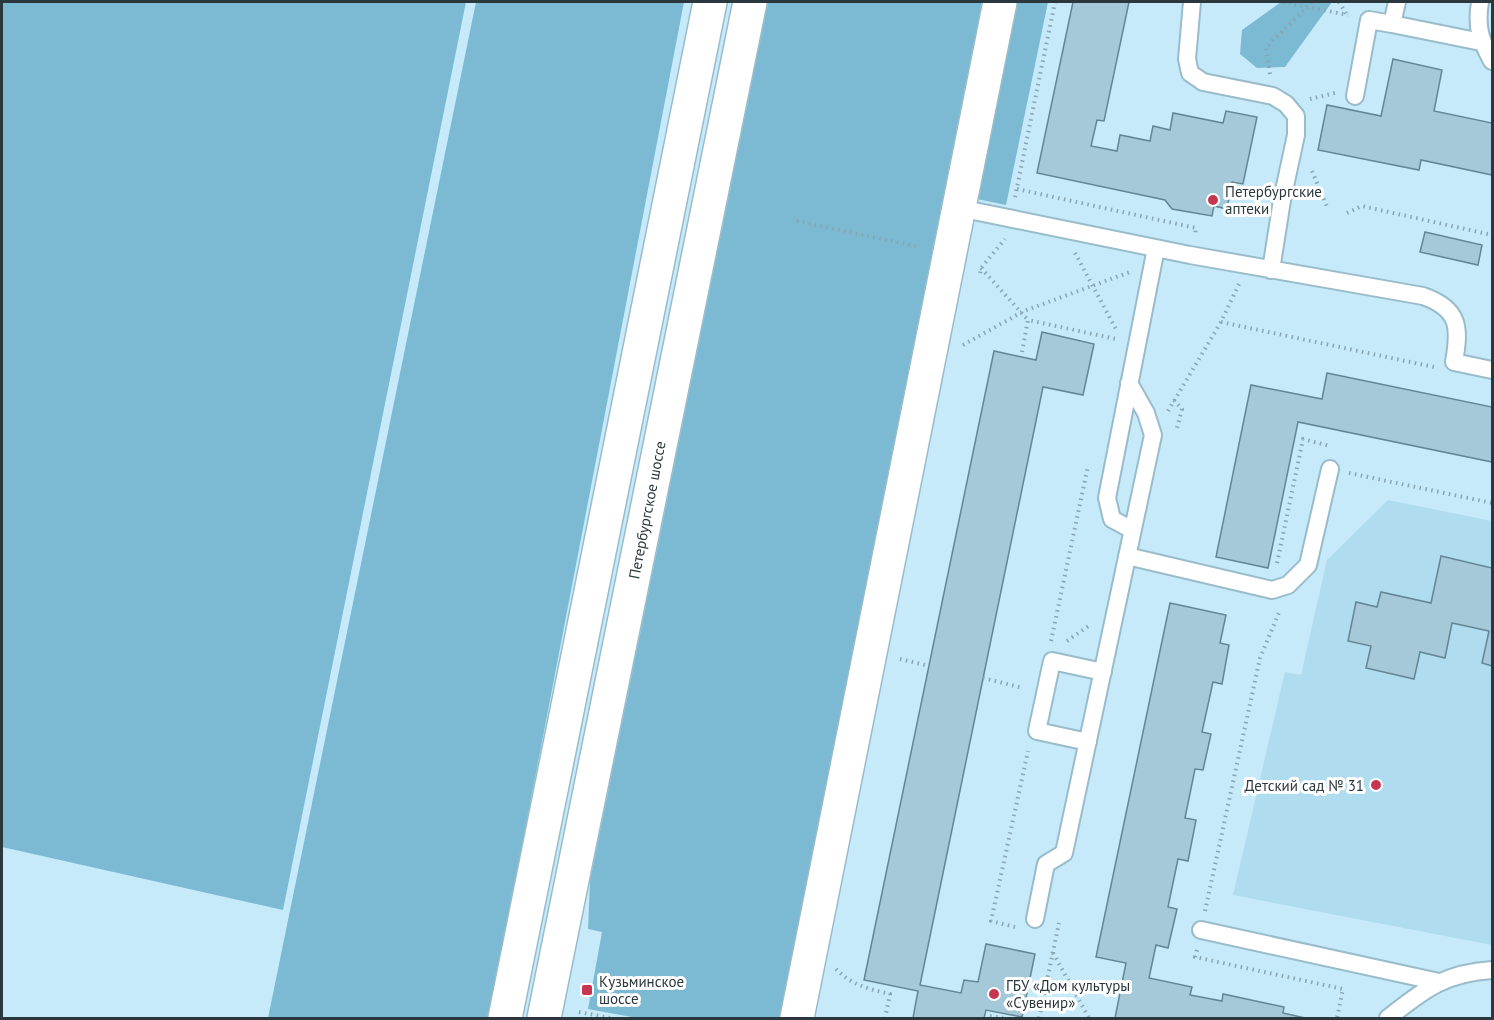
<svg xmlns="http://www.w3.org/2000/svg" width="1494" height="1020" font-family="'PT Sans',sans-serif">
	<style>
		.built { fill: #b0dcef }
		.green { fill: #7cbad4 }
		.building { fill: #a6c9d9; stroke: #648594; stroke-width: 1.5 }
		.lines { fill: none; stroke-linecap: round; stroke-linejoin: round }
		.service-casing { stroke: #99bccb; stroke-width: 20 }
		.minor-casing { stroke: #99bccb; stroke-width: 36 }
		.secondary-casing { stroke: #99bccb; stroke-width: 36 }
		.path { stroke: #89a5b1; stroke-width: 4; stroke-dasharray: 1.5 4.5; stroke-linecap: butt }
		.service { stroke: #fff; stroke-width: 16 }
		.minor { stroke: #fff; stroke-width: 33 }
		.secondary { stroke: #fff; stroke-width: 33 }
		.poi-dot { fill: #c63651; stroke: #fff; stroke-width: 2 }
		.labels { text-anchor: middle; dominant-baseline: central; stroke-width: 6; stroke-linejoin: round; paint-order: stroke }
		.poi-label { font-size: 15px; fill: #2a383e; stroke: #fff; text-anchor: start }
		.street-label { font-size: 15px; fill: #2a383e; stroke: #fff }
	</style>
	<rect width="100%" height="100%" fill="#c6eafa"/>
	<!-- built -->
	<path class="built" d="M1388 500 1492 521V945L1233 895 1285 672 1301 675 1327 560Z"/>
	<!-- green -->
	<path class="green" d="M2 2H466L283 910 2 847Z
		M476 2H684L489 1018H268Z
		M768 2H982L780 1018H637L588 1009 602 932 588 929 590 881Z
		M1013 2H1048L1006 205 972 198Z
		M1281 2H1332L1285 67 1257 68 1240 54 1242 30Z"/>
	<!-- building -->
	<path class="building" d="M1073 2H1129L1104 121 1097 120 1091 146 1117 151 1120 135 1150 141 1153 126 1170 130 1173 113 1223 123 1226 111 1257 117 1243 184 1232 182 1227 209 1214 206 1212 216 1172 209 1165 200 1037 173Z
		M1393 59 1442 70 1434 111 1492 123V175L1421 160 1419 170 1318 150 1327 105 1381 116Z
		M1425 232 1482 245 1478 265 1420 252Z
		M1042 332 1094 344 1083 395 1043 387 920 985 961 993 964 980 978 982 986 944 1035 954 1022 1017 986 1010 984 1018H913L918 991 864 980 994 351 1036 360Z
		M1327 373 1492 407V462L1298 422 1268 568 1216 557 1251 385 1322 399Z
		M1441 556 1492 568V666L1482 663 1489 631 1452 623 1445 658 1420 652 1414 679 1366 668 1371 646 1348 641 1356 602 1377 607 1381 592 1431 603Z
		M1170 603 1226 615 1220 643 1229 645 1222 684 1213 682 1202 732 1211 734 1203 770 1195 769 1185 818 1196 820 1188 861 1178 859 1168 907 1177 909 1168 948 1156 945 1149 978 1192 987 1190 995 1222 1001 1223 994 1284 1007 1283 1013 1305 1018H1115L1126 963 1096 957Z"/>
	<g class="lines">
		<defs>
			<path id="service" d="M1192 2 1187 59 1190 73 1203 82 1273 96 1286 104 1296 116V135L1282 200 1271 270
				M1397 2 1392 24 1481 42
				M1480 2C1476 26 1480 40 1492 61
				M1355 96 1369 20 1392 24
				M959 208 1190 255 1423 296C1460 309 1460 328 1454 362L1492 370
				M1132 530 1112 519 1107 498 1156 248
				M1127 556 1272 590 1288 585 1308 565 1330 469
				M1088 742 1037 731 1052 661 1103 672
				M1035 919 1046 864 1064 853 1153 435 1146 413 1129 383
				M1201 930 1439 982
				M1388 1018C1424 990 1444 973 1492 970"/>
			<path id="minor" d="M797 1018 1000 2"/>
			<path id="secondary" d="M505 1018 710 2
				M544 1018 750 2"/>
		</defs>
		<!-- service casing -->
		<use href="#service" class="service-casing"/>
		<!-- minor casing -->
		<use href="#minor" class="minor-casing"/>
		<!-- secondary casing -->
		<use href="#secondary" class="secondary-casing"/>
		<!-- path -->
		<path class="path" d="M1283 2 1348 15
			M1339 2 1347 15
			M1270 74 1266 47 1312 2
			M1310 99 1335 93
			M1312 171 1328 209
			M1017 189 1196 228 1195 236
			M1015 197 1055 2
			M1347 213 1362 206 1492 235
			M797 221 920 247
			M1075 253 1117 331
			M981 268 1028 320
			M980 273 981 268 1005 239
			M1221 322 1434 367
			M963 345 1024 311 1130 272
			M1022 352 1028 320 1116 339
			M1174 400 1182 409 1176 432
			M1168 411 1221 322 1239 284
			M1349 473 1492 503
			M1277 563 1303 439 1330 446
			M1051 641 1088 466
			M1067 641 1090 625
			M900 659 929 666
			M983 678 1023 688
			M1205 911 1260 658 1280 610
			M1015 927 991 921 1028 751
			M1197 950 1195 957 1343 989 1337 1018
			M1053 953 1089 1018
			M836 969C851 985 869 989 890 994L885 1018
			M579 1012 610 1018
			M990 1016 1003 1018
			M1039 1018 1059 923"/>
		<!-- service -->
		<use href="#service" class="service"/>
		<!-- minor -->
		<use href="#minor" class="minor"/>
		<!-- secondary -->
		<use href="#secondary" class="secondary"/>
	</g>
	<!-- markers -->
	<g class="poi-dot">
		<circle cx="1213" cy="200" r="6"/>
		<circle cx="1376" cy="785" r="6"/>
		<rect x="581" y="984" width="12" height="12" rx="3"/>
		<circle cx="994" cy="994" r="6"/>
	</g>
	<g class="labels">
		<!-- poi labels -->
		<g class="poi-label">
			<text x="1225" y="191">Петербургские<tspan x="1225" dy="17">аптеки</tspan></text>
			<text x="1364" y="785" text-anchor="end">Детский сад № 31</text>
			<text x="599" y="981">Кузьминское<tspan x="599" dy="17">шоссе</tspan></text>
			<text x="1006" y="985">ГБУ «Дом культуры<tspan x="1006" dy="17">«Сувенир»</tspan></text>
		</g>
		<!-- street labels -->
		<g class="street-label">
			<text transform="translate(647 510) rotate(-79)">Петербургское шоссе</text>
		</g>
	</g>
	<!-- border -->
	<rect width="1494" height="1020" fill="none" stroke="#2a383e" stroke-width="6"/>
</svg>
